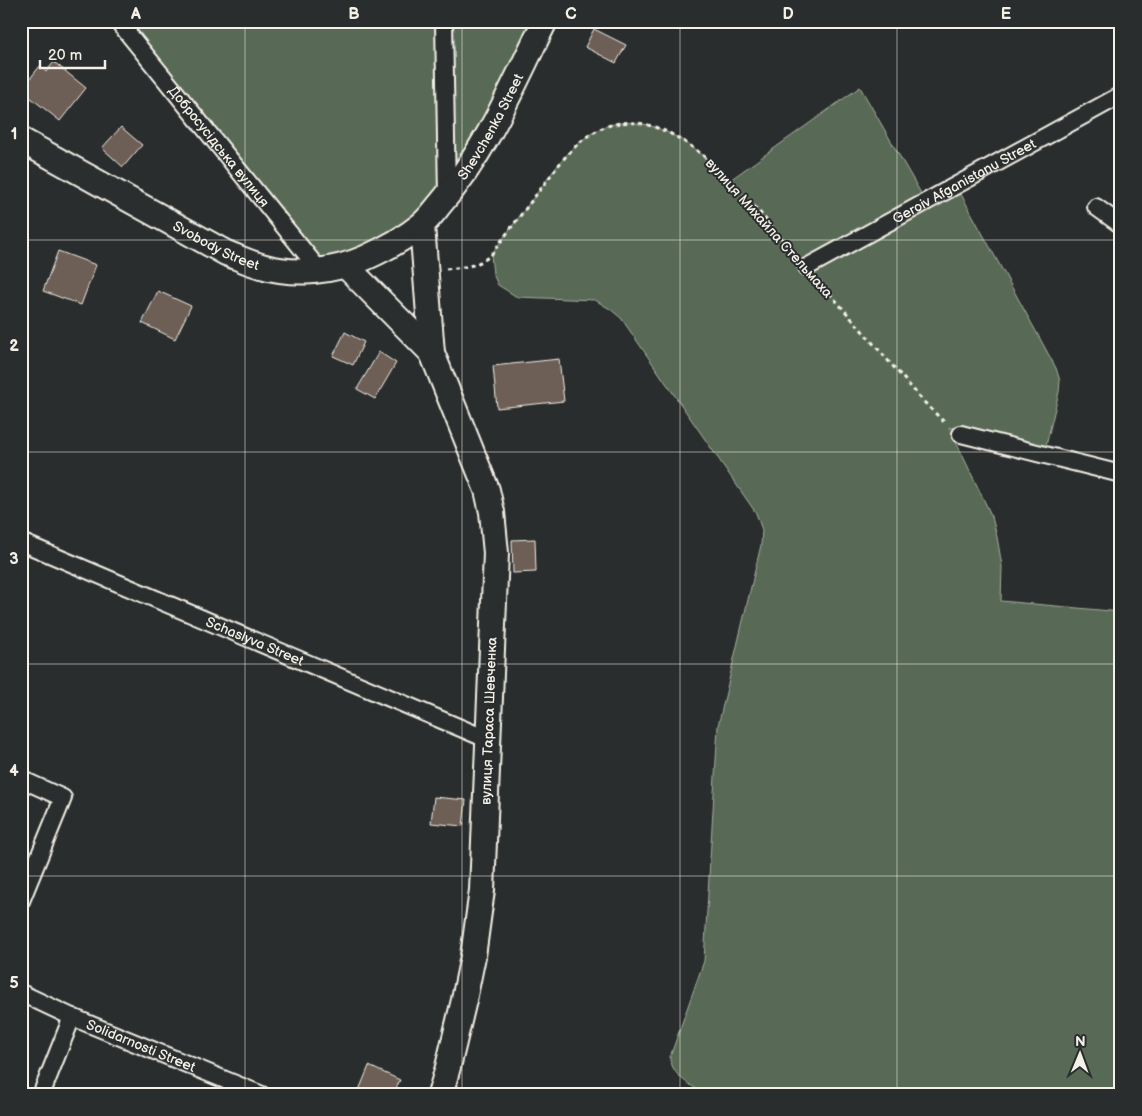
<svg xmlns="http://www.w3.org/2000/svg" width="1142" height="1116" font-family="'Balsamiq Sans',sans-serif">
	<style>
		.green { fill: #596b55; stroke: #a6ae9e }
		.building { fill: #6d5f54; stroke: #f4f1e8 }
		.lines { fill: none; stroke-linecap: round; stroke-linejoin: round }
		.street-casing { stroke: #f4f1e8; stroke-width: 20 }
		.secondary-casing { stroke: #f4f1e8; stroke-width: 28 }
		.path { stroke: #f4f1e8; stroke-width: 3; stroke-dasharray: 4 4; stroke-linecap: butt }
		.street { stroke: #2a2d2e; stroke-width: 16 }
		.secondary { stroke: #2a2d2e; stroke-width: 24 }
		.grid { fill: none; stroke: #f4f1e8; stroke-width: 1; stroke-opacity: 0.55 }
		.labels { text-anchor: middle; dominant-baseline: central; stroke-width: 4; stroke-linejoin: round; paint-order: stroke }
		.street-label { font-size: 14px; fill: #f4f1e8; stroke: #2a2d2e }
		.neatline { fill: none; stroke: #f4f1e8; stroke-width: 2 }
		.grid-label { font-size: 16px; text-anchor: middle; font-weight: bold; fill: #f4f1e8 }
	</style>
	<rect width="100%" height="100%" fill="#2a2d2e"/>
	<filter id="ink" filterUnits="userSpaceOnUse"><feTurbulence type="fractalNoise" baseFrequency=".02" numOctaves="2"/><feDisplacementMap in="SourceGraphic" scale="10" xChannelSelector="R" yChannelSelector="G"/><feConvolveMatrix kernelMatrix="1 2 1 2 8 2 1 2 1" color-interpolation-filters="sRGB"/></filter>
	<g filter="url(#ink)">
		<!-- green -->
		<path class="green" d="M118 21H545L422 225 320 271Z
			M860 87 926 202 956 185 1056 368 1060 381 1059 392 1044 454 961 434 949 427 992 517 997 537 1002 566 1001 601 1121 612V1095H706C691 1085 672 1077 670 1057L704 961 718 726 761 545 762 530 756 513 621 318 610 309 595 300 517 297 498 285 493 274 491 255C505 235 520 216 534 197 554 171 573 140 604 127 650 109 700 149 730 180Z"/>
		<!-- building -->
		<path class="building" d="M613 21H636L633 28Z
			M594 29 626 45 616 63 585 47Z
			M54 62 86 88 60 121 21 90 40 66 46 72Z
			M121 127 142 145 123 167 102 148Z
			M58 251 96 265 81 305 43 291Z
			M158 291 191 306 175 339 142 323Z
			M345 332 364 342 353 365 333 356Z
			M379 352 396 363 375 399 357 389Z
			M559 359 564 401 497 408 493 366Z
			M535 539 536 572 513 573 512 540Z
			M434 797 466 800 463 826 431 823Z
			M369 1066 400 1080 393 1095H357Z"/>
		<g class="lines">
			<defs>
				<g id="street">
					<path id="s1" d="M118 21 320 271"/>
					<path d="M444 21 447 196"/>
					<path d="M1096 207 1121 225"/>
					<path id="s2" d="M807 267 1121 95"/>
					<path d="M961 434 1121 474"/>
					<path id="s3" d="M21 542 489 740"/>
					<path d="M21 779 63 798 21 901"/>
					<path id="s4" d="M21 993 72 1017 262 1095"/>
					<path d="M41 1095 72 1017"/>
				</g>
				<g id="secondary">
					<path id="s5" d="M21 140 226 253C237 257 249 263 261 266 295 276 333 272 365 258 385 249 404 239 421 225 429 219 435 210 441 203 487 150 514 83 545 21"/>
					<path d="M422 225 432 353 487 490 492 512 496 553 482 890 473 956 464 1000 448 1067 440 1095"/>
					<path d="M346 266 432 353"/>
				</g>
			</defs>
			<!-- street casing -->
			<use href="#street" class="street-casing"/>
			<!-- secondary casing -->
			<use href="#secondary" class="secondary-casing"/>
			<!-- path -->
			<path class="path" d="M446 269C465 267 476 267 491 255 507 233 523 212 539 191 553 173 565 154 584 139 662 78 750 203 795 254
				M819 281 924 402 946 424"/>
			<!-- street -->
			<use href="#street" class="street"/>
			<!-- secondary -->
			<use href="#secondary" class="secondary"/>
		</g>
	</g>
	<!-- grid -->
	<path class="grid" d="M245 21V1095M462 21V1095M680 21V1095M897 21V1095M21 240H1121M21 452H1121M21 664H1121M21 876H1121"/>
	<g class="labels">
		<!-- street labels -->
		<g class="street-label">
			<text stroke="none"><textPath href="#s5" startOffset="564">Shevchenka Street</textPath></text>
			<text stroke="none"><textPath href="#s1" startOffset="161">Добросусідська вулиця</textPath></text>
			<text stroke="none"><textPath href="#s2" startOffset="179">Geroiv Afganistanu Street</textPath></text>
			<text transform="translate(769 228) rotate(48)">вулиця Михайла Стельмаха</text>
			<text stroke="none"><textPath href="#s5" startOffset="222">Svobody Street</textPath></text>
			<text stroke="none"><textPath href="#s3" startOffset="254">Schaslyva Street</textPath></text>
			<text transform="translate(489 721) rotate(-88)">вулиця Тараса Шевченка</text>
			<text stroke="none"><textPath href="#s4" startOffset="131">Solidarnosti Street</textPath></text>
		</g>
	</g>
	<!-- margin -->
	<rect width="1142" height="1116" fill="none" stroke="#2a2d2e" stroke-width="55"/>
	<!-- north arrow -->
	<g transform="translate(1080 1054) rotate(1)" stroke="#2a2d2e" stroke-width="4" paint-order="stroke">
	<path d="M0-4L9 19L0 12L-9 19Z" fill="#f4f1e8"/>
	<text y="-8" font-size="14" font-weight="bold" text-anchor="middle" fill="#f4f1e8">N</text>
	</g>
	<!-- scale -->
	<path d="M40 60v8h65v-8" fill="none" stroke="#f4f1e8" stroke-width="2.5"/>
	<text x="48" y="60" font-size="15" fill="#f4f1e8" stroke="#2a2d2e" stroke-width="4" paint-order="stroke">20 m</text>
	<rect x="28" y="28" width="1086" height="1060" class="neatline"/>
	<g class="grid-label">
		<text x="136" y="19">A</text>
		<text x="354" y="19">B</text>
		<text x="571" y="19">C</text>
		<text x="788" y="19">D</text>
		<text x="1006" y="19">E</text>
		<text x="14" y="139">1</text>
		<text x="14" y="351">2</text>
		<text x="14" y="564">3</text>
		<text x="14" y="776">4</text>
		<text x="14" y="988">5</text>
	</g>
</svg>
